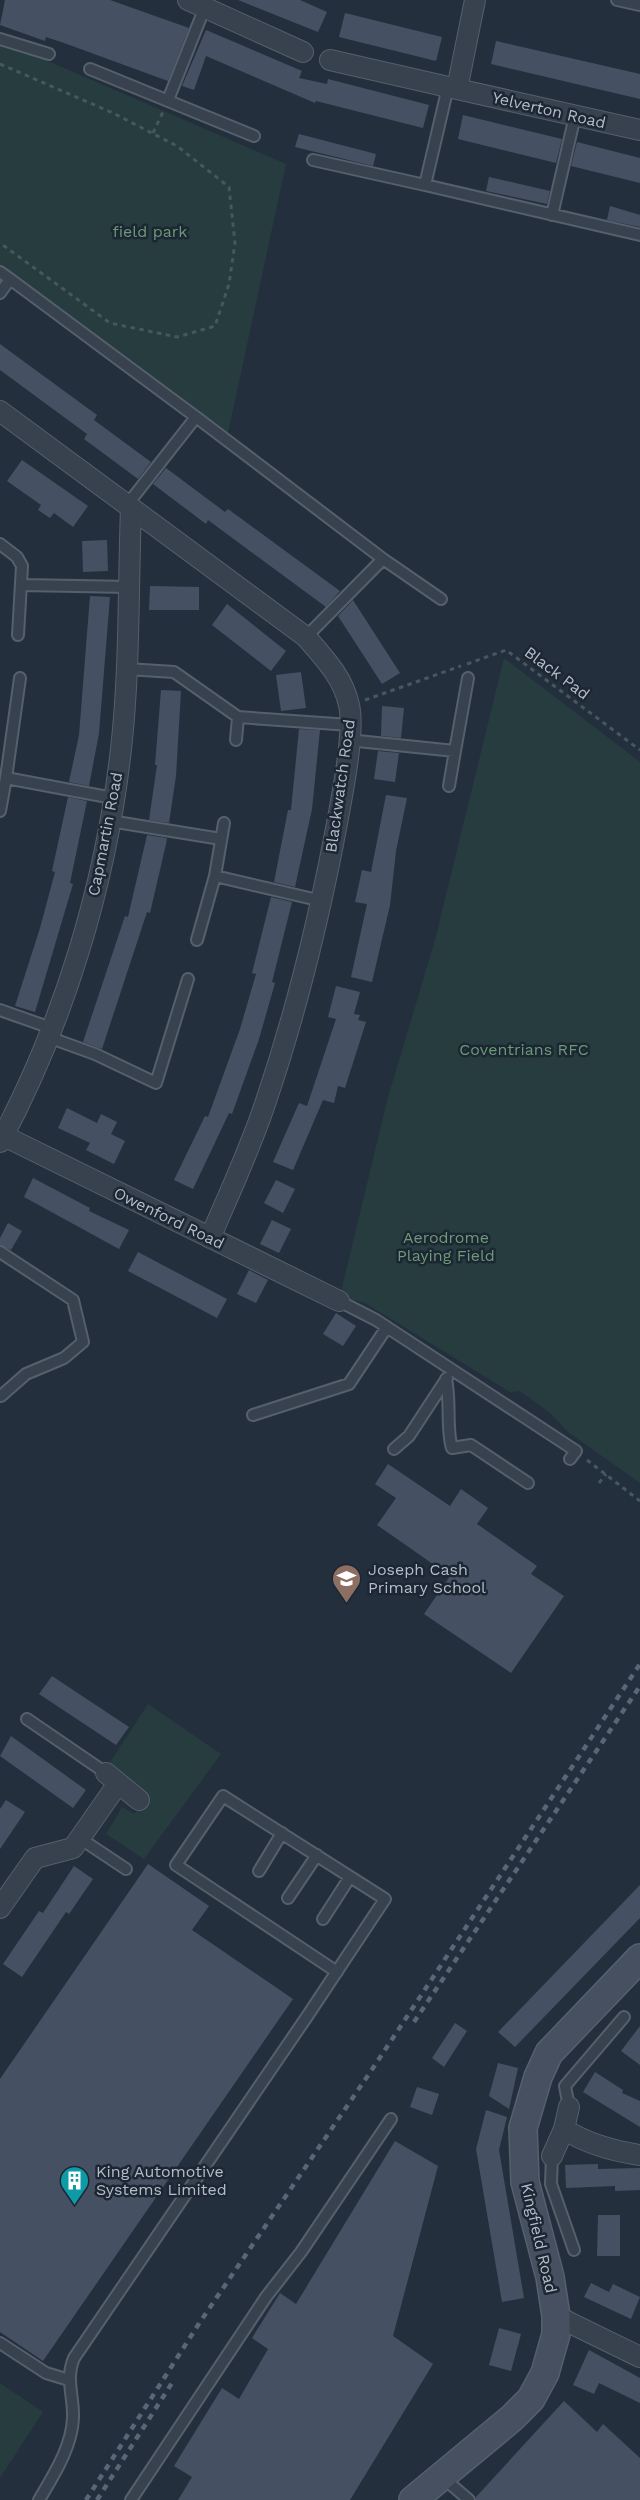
<svg xmlns="http://www.w3.org/2000/svg" width="640" height="2500" font-family="'Work Sans',sans-serif">
	<style>
		.green { fill: #263c3f }
		.building { fill: #455162 }
		.lines { fill: none; stroke-linecap: round; stroke-linejoin: round }
		.lane-casing { stroke: #565f6c; stroke-width: 14 }
		.street-casing { stroke: #565f6c; stroke-width: 22 }
		.secondary-casing { stroke: #565f6c; stroke-width: 30 }
		.path { stroke: #44595c; stroke-width: 3; stroke-dasharray: 4.5 4.5; stroke-linecap: butt }
		.lane { stroke: #38414e; stroke-width: 10 }
		.street { stroke: #38414e; stroke-width: 20 }
		.secondary { stroke: #465061; stroke-width: 27 }
		.rail { stroke: #5a6575; stroke-width: 4.5; stroke-dasharray: 6 6; stroke-linecap: butt }
		.labels { text-anchor: middle; dominant-baseline: central; stroke-width: 5; stroke-linejoin: round; paint-order: stroke }
		.street-label { font-size: 16px; fill: #b4bcc9; stroke: #1d2633 }
		.park-label { font-size: 16px; fill: #6b9a76; stroke: #1d2633 }
		.poi-label { font-size: 16px; fill: #b4bcc9; stroke: #1d2633; text-anchor: start }
	</style>
	<rect width="100%" height="100%" fill="#242f3e"/>
	<!-- green -->
	<path class="green" d="M0 45 48 61 286 164 228 433 0 267Z
		M504 658 640 762V1483L568 1432 550 1413 520 1391 510 1392 365 1303 340 1296 388 1097 435 940Z
		M148 1704 221 1754 144 1859 106 1834 122 1807 134 1814 148 1796 107 1767Z
		M0 2383 43 2412 0 2478Z"/>
	<!-- building -->
	<path class="building" d="M5 0H110L189 28 168 81 64 43 46 37 45 41 0 25Z
		M238 0H300L327 12 318 32Z
		M345 13 442 37 436 61 339 37Z
		M206 30 302 71 299 78 327 84 328 79 429 105 423 128 316 101 315 103 206 56 194 90 182 86Z
		M496 41 640 74V99L491 64Z
		M463 115 562 139 556 163 458 139Z
		M299 134 376 154 373 166 295 147Z
		M577 142 640 158V183L571 166Z
		M489 177 550 191 547 204 486 191Z
		M610 206 640 215V227L607 220Z
		M0 344 97 415 94 420 151 462 138 479 84 439 87 434 0 370Z
		M22 460 88 506 73 527 54 513 50 518 38 510 41 505 7 481Z
		M166 468 225 512 228 509 340 591 326 607 208 520 206 524 153 484Z
		M107 540 108 571 83 572 82 541Z
		M150 586 199 587V610H149Z
		M90 596 110 597 99 733 89 786 69 782 79 735Z
		M353 600 400 673 382 684 338 616Z
		M227 604 286 651 271 671 212 625Z
		M301 672 306 708 281 711 276 675Z
		M161 690 181 691 176 776 169 823 149 820 157 765H155Z
		M382 706 404 708 401 738 381 736Z
		M299 729 320 730 312 809 295 887 274 882 288 810H291Z
		M378 751 399 753 395 782 374 779Z
		M386 795 407 798 396 851 390 905 372 982 351 977 367 904 355 902 362 870 371 872Z
		M68 797 87 801 70 883 73 884 35 1012 15 1006 40 928 55 872 52 871Z
		M147 835 167 838 166 844 150 913 147 912 102 1049 83 1042 125 916 128 917Z
		M271 897 292 902 272 982 275 983 259 1039 232 1114 229 1113 193 1189 174 1180 205 1116 208 1117 240 1029 256 974 252 973Z
		M336 986 360 992 354 1014 360 1015 358 1020 366 1022 345 1088 338 1086 334 1103 323 1100 293 1170 273 1162 299 1103 307 1106 336 1019 328 1017Z
		M67 1108 97 1123 101 1114 117 1122 111 1134 125 1141 114 1164 86 1150 90 1143 58 1128Z
		M33 1178 90 1208 89 1211 129 1230 119 1249 24 1197Z
		M276 1180 295 1189 283 1213 264 1203Z
		M272 1220 291 1229 279 1253 260 1244Z
		M8 1223 22 1231 11 1250 0 1245V1238Z
		M138 1252 227 1299 217 1318 128 1271Z
		M249 1270 268 1280 256 1303 237 1294Z
		M336 1313 356 1326 343 1346 323 1334Z
		M388 1464 450 1506 461 1489 488 1508 477 1524 537 1566 531 1574 564 1596 511 1673 424 1614 450 1576 377 1525 396 1498 375 1484Z
		M52 1676 129 1727 116 1745 39 1694Z
		M11 1736 86 1790 73 1808 0 1756Z
		M6 1800 25 1812 0 1849V1809Z
		M148 1864 209 1906 192 1930 293 1999 43 2361 0 2332V2079Z
		M74 1866 93 1879 69 1914 66 1912 22 1977 3 1964 39 1911 43 1913Z
		M640 1885V1918L515 2047 498 2032Z
		M455 2023 467 2031 444 2067 432 2058Z
		M640 2026V2065L621 2051Z
		M498 2063 518 2068 509 2109 489 2096Z
		M595 2072 623 2090 622 2093 640 2101V2127L583 2092Z
		M417 2087 439 2094 432 2115 410 2107Z
		M486 2110 507 2117 499 2150 524 2298 502 2302 476 2149Z
		M395 2141 438 2166 393 2336 433 2364 350 2500H178L192 2477 174 2466 222 2388 239 2399 268 2349 252 2338 280 2293 296 2304Z
		M598 2164V2169L640 2168V2190L615 2191V2186L566 2188 565 2165Z
		M598 2215H620V2256H597Z
		M591 2283 609 2292 613 2284 640 2297 631 2319 584 2297Z
		M499 2328 521 2334 511 2371 489 2365Z
		M589 2350 640 2378V2403L599 2383 594 2394 573 2385Z
		M564 2401 597 2432 603 2424 640 2458V2500H476V2497Z"/>
	<g class="lines">
		<defs>
			<path id="lane" d="M617 0 640 5
				M0 39 49 54
				M90 69 254 136
				M168 100 205 7
				M313 160 425 185 448 87
				M425 185 640 235
				M552 215 575 116
				M0 272 10 279
				M0 293 10 279 196 417
				M127 505 196 417 383 559
				M0 544 17 557 22 566 18 635
				M22 585 130 587
				M306 637 383 559 441 599
				M127 669 174 672 238 717
				M20 678 6 778 113 798
				M236 740 238 717 350 725
				M348 740 455 751 468 678
				M449 786 455 751
				M0 811 6 778
				M110 821 221 839
				M215 876 224 823
				M197 940 215 876 322 901
				M0 1010 51 1028
				M48 1037 95 1054 156 1083 188 979
				M0 1252 73 1300 83 1342 64 1358 26 1374 1 1396
				M339 1301 376 1320 576 1451 570 1459
				M446 1379C451 1401 446 1430 452 1448L471 1445 528 1483
				M253 1415 349 1384 387 1327
				M394 1449 409 1436 447 1378
				M27 1719 106 1773
				M81 1839 126 1869
				M259 1871 282 1833
				M288 1898 317 1855
				M323 1919 350 1877
				M569 2107 565 2086 624 2017
				M552 2156 551 2184 574 2250
				M0 2343 46 2373 69 2380
				M441 2476 469 2500
				M39 2500C53 2476 72 2447 73 2418 74 2397 65 2379 74 2358L308 2015 385 1899 223 1796 176 1865 337 1972
				M131 2500 266 2297 301 2252 391 2119"/>
			<path id="street" d="M188 0 303 52
				M475 0 457 89 640 130
				M330 60 457 89
				M0 411 306 637C324 658 343 677 349 705 355 730 343 791 338 818 320 915 297 1010 265 1104 250 1149 229 1194 210 1238
				M0 1134 339 1301
				M0 1142C64 1022 106 884 121 749 130 669 128 589 131 508
				M106 1773 139 1800
				M0 1908 35 1858 73 1848 117 1785
				M564 2129C587 2144 613 2151 640 2155
				M552 2156 564 2129 569 2107
				M556 2316 640 2357"/>
			<path id="secondary" d="M413 2500 512 2418 531 2399 545 2373 556 2334V2316L550 2277 525 2182 523 2128 538 2077 549 2053 640 1958"/>
		</defs>
		<!-- lane casing -->
		<use href="#lane" class="lane-casing"/>
		<!-- street casing -->
		<use href="#street" class="street-casing"/>
		<!-- secondary casing -->
		<use href="#secondary" class="secondary-casing"/>
		<!-- path -->
		<path class="path" d="M0 64 113 113 177 146 229 187 235 243 229 284 215 326 177 337 110 323 0 243
			M153 133 163 112
			M467 664 506 650 640 750
			M365 700 461 666
			M587 1460 640 1501
			M599 1483 606 1474"/>
		<!-- lane -->
		<use href="#lane" class="lane"/>
		<!-- street -->
		<use href="#street" class="street"/>
		<!-- secondary -->
		<use href="#secondary" class="secondary"/>
		<!-- rail -->
		<path class="rail" d="M414 2022 640 1686
			M86 2500 200 2322 373 2068 640 1664
			M97 2500 172 2383"/>
	</g>
	<!-- icons -->
	<defs>
		<symbol id="school-pin" viewBox="-11 -11 22 30"><path d="M0 17L-7.5 6A9.5 9.5 0 1 1 7.5 6Z" fill="#8d6e63" stroke="#1d2633"/><path d="M0-5L7-2L0 1L-7-2ZM-4 1L0 2.5L4 1V4Q0 6-4 4Z" fill="#fff"/></symbol>
		<symbol id="building-pin" viewBox="-11 -11 22 30"><path d="M0 17L-7.5 6A9.5 9.5 0 1 1 7.5 6Z" fill="#0f9aa8" stroke="#1d2633"/><path d="M-4-6H4V6H1V3H-1V6H-4ZM-2.5-4.3h1.7v1.8h-1.7ZM.8-4.3h1.7v1.8H.8ZM-2.5-1h1.7V.8h-1.7ZM.8-1h1.7V.8H.8Z" fill="#fff"/></symbol>
	</defs>
	<g fill-rule="evenodd">
		<use href="#school-pin" x="330" y="1562" width="33" height="45"/>
		<use href="#building-pin" x="58" y="2164" width="33" height="45"/>
	</g>
	<g class="labels">
		<!-- street labels -->
		<g class="street-label">
			<text transform="translate(549 110) rotate(13)">Yelverton Road</text>
			<text transform="translate(557 673) rotate(37)">Black Pad</text>
			<text transform="translate(340 786) rotate(-82)">Blackwatch Road</text>
			<text transform="translate(105 834) rotate(-79)">Capmartin Road</text>
			<text transform="translate(169 1218) rotate(26)">Owenford Road</text>
			<text transform="translate(539 2238) rotate(77)">Kingfield Road</text>
		</g>
		<!-- park labels -->
		<g class="park-label">
			<text x="150" y="231">field park</text>
			<text x="524" y="1049">Coventrians RFC</text>
			<text x="446" y="1237">Aerodrome<tspan x="446" dy="18">Playing Field</tspan></text>
		</g>
		<!-- poi labels -->
		<g class="poi-label">
			<text x="368" y="1569">Joseph Cash<tspan x="368" dy="18">Primary School</tspan></text>
			<text x="96" y="2171">King Automotive<tspan x="96" dy="18">Systems Limited</tspan></text>
		</g>
	</g>
</svg>
